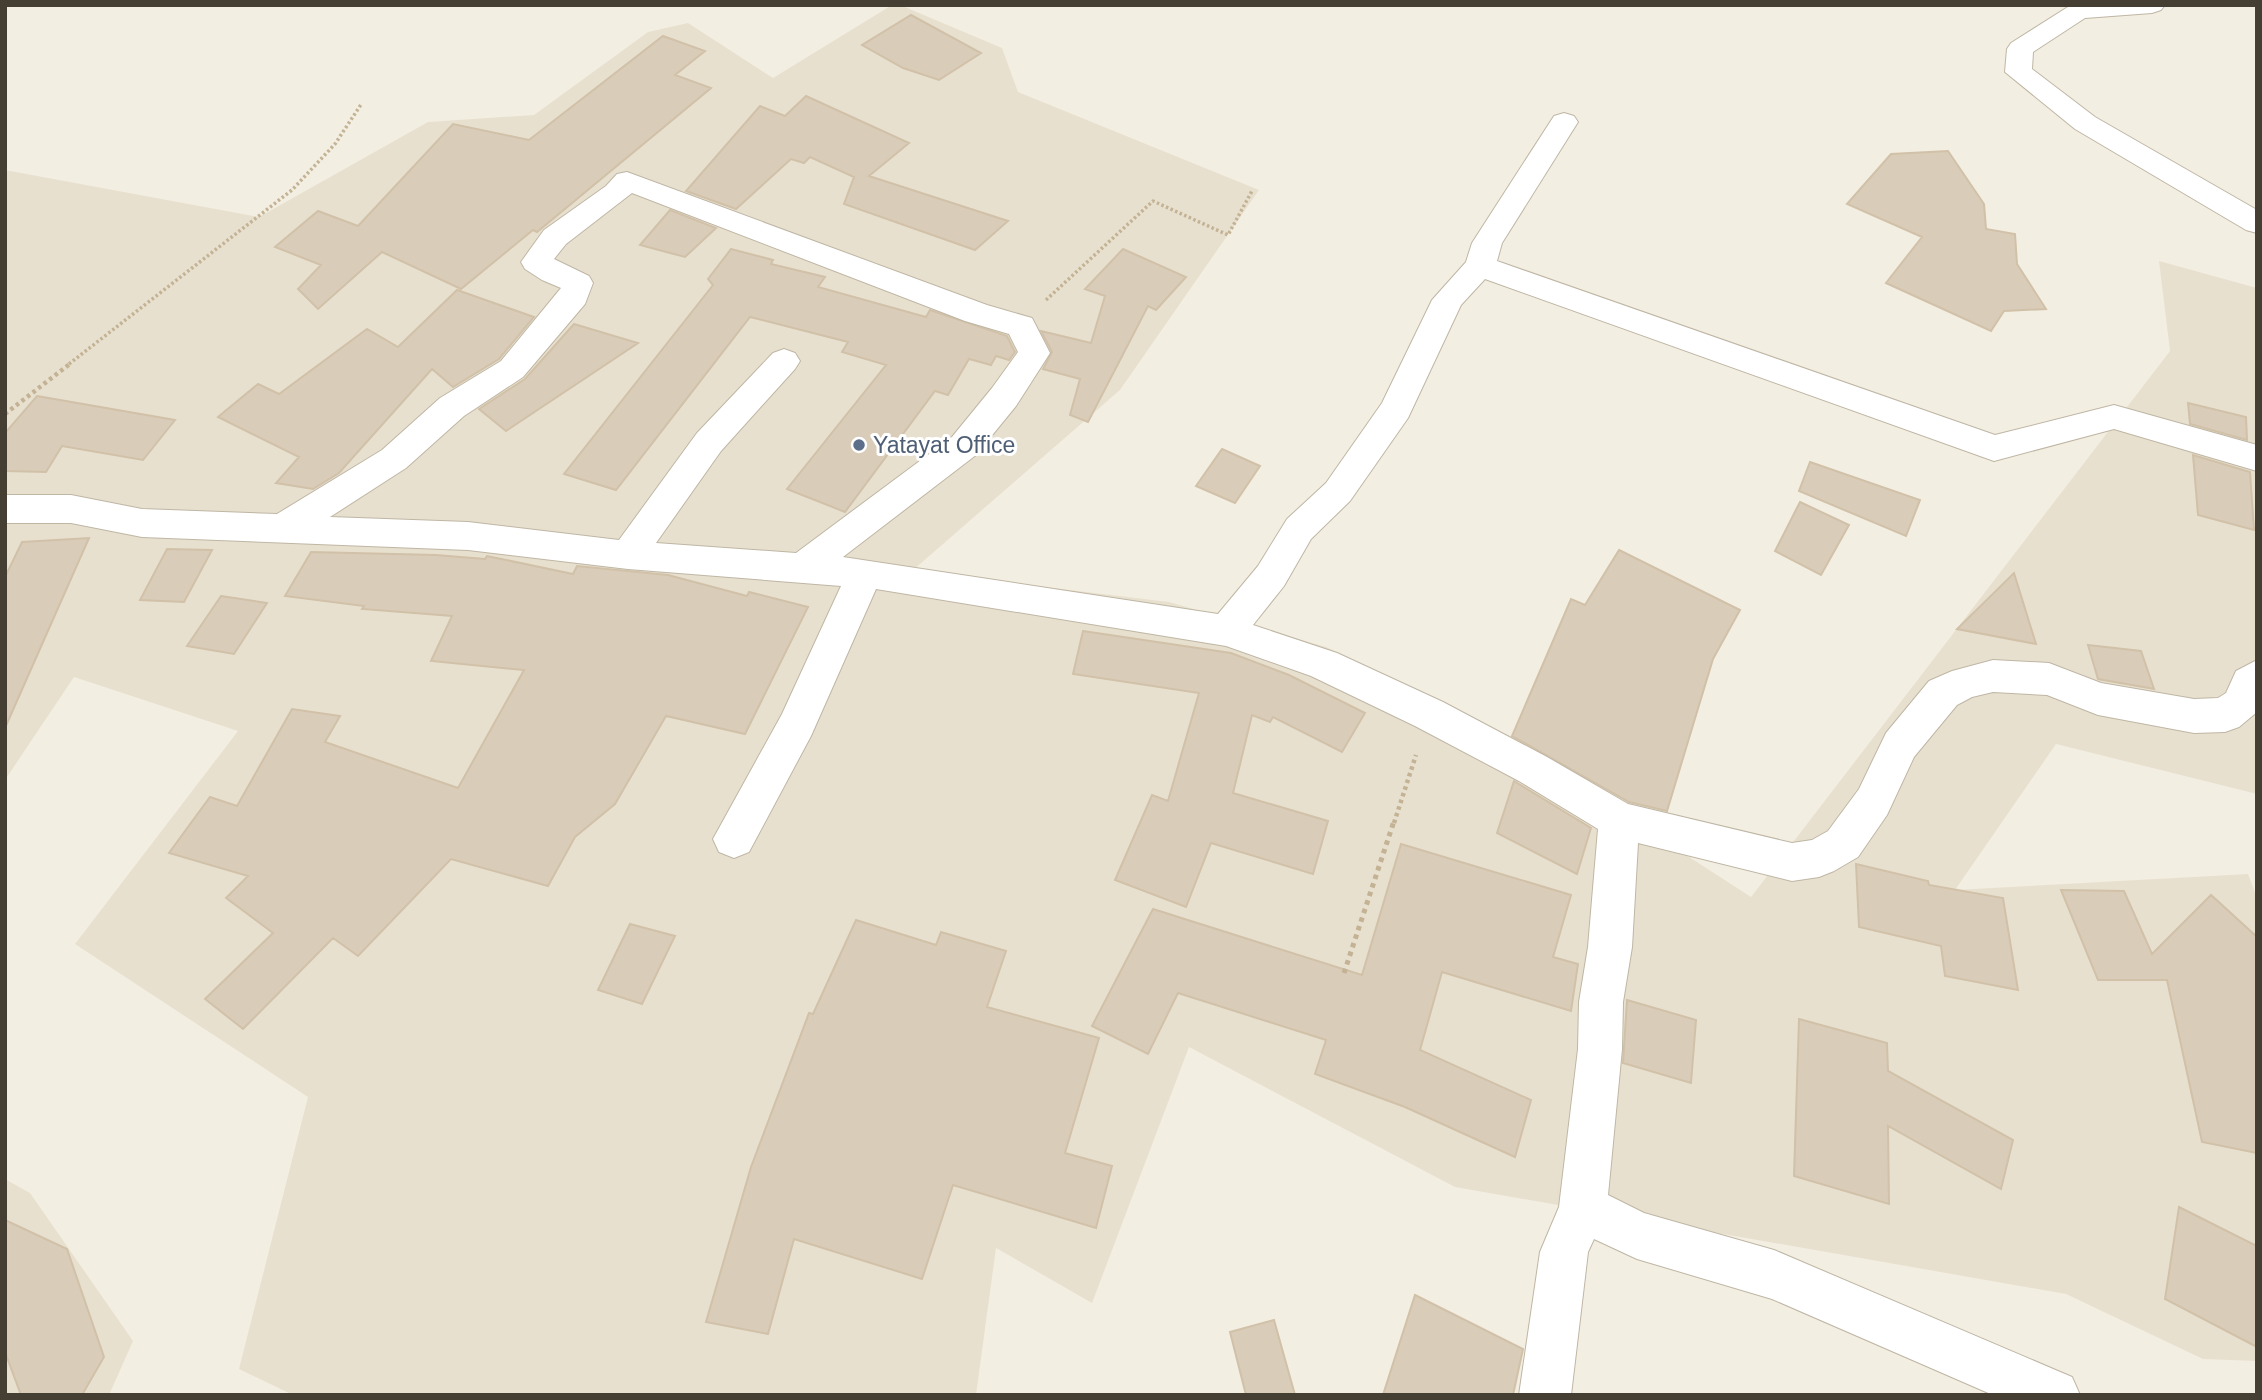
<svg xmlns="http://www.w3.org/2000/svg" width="2262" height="1400" font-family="Arial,sans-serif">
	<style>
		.residential { fill: #e8e0cf }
		.building { fill: #d9ccb9; stroke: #d1c1a8; stroke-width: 2 }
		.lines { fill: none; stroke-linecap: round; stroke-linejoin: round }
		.minor-casing { stroke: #bfb6a4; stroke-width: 2 }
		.path-far2 { stroke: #c3b293; stroke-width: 3.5; stroke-dasharray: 2.5 2.5; stroke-linecap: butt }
		.path-far1 { stroke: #c3b293; stroke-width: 4.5; stroke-dasharray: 3.5 3.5; stroke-linecap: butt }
		.path { stroke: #c3b293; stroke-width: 5; stroke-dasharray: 4.5 4.5; stroke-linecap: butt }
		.minor { fill: #fff; fill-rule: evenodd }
		.service-dot { fill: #5c6f8a; stroke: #fff; stroke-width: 2.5 }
		.labels { text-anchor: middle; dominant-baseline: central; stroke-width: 6; stroke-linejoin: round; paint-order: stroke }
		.service-label { font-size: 23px; fill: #4e5e75; stroke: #fff; text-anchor: start }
	</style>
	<rect width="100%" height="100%" fill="#f3eee2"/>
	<!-- residential -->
	<path class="residential" d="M892 5H900L1002 48 1018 92 1259 190 1120 390 912 571 1169 602 1326 647 1471 716 1751 897 2170 351 2159 261 2257 288V794L2056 744 1955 890 2248 874 2257 898V1361L2203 1359 2066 1294 1455 1187 1189 1047 1092 1303 996 1248 976 1395H293L239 1369 308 1097 75 944 238 731 74 677 5 780V170L259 217 428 122 534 115 648 32 688 23 773 78Z
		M5 1179 30 1193 133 1341 109 1395H5Z"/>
	<!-- building -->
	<path class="building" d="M911 15 981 53 939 80 903 68 862 45Z
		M663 36 705 51 675 75 711 88 537 232 533 230 461 289 382 252 318 309 298 289 321 265 275 247 318 211 358 226 453 124 529 140Z
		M806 96 909 143 869 176 1008 221 975 250 844 204 854 177 810 157 804 163 791 159 736 209 686 191 760 106 785 116Z
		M1948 151 1984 204 1986 229 2015 234 2017 264 2046 309 2004 311 1991 331 1886 283 1922 237 1847 204 1891 154Z
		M670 210 716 228 685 257 640 245Z
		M731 249 773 260 771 264 825 277 818 287 926 317 930 310 1007 336 1015 352 1009 360 996 356 991 365 969 359 948 395 935 391 845 512 787 489 886 365 842 352 848 342 750 317 616 490 564 474 713 285 708 279Z
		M1123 249 1186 277 1156 310 1148 306 1088 422 1070 415 1080 379 1043 369 1052 352 1041 331 1091 343 1105 296 1085 289Z
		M457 290 534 317 499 359 453 387 432 369 339 473 313 489 276 483 299 457 218 417 258 384 279 394 367 329 398 347Z
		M574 324 638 343 506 431 479 409 525 379Z
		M37 396 175 420 143 460 62 446 46 472 5 471V433Z
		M2188 403 2246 417 2247 440 2190 424Z
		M1222 449 1260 466 1235 503 1196 486Z
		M2193 455 2250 472 2254 530 2198 515Z
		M1810 462 1920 500 1906 536 1799 491Z
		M1800 502 1849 525 1821 575 1775 551Z
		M89 538 5 728V577L22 542Z
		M167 549 212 550 184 602 140 600Z
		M1619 550 1740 610 1713 659 1667 811 1629 802 1512 736 1571 599 1585 605Z
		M311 552 436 555 485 559 487 556 573 574 577 566 668 575 747 596 749 592 808 607 745 734 666 716 615 804 575 837 548 886 451 859 358 956 333 938 243 1029 205 999 273 933 226 898 248 876 169 853 210 797 237 806 292 709 340 716 325 742 458 788 524 670 431 661 452 616 362 609 364 606 285 596Z
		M2014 573 2036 644 1957 629Z
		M221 596 267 603 234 654 187 646Z
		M1083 631 1231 653 1289 675 1365 713 1342 752 1273 717 1270 722 1252 715 1233 793 1328 821 1313 874 1211 843 1186 907 1115 880 1152 795 1168 801 1199 693 1073 674Z
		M2088 645 2141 651 2154 689 2098 679Z
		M1514 781 1591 828 1577 874 1497 833Z
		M1401 844 1571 895 1553 957 1578 964 1571 1011 1442 972 1420 1050 1531 1100 1515 1157 1405 1107 1315 1074 1326 1040 1178 993 1148 1054 1092 1026 1153 909 1362 975Z
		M1856 864 1928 881 1929 885 2003 898 2018 990 1945 976 1941 946 1859 927Z
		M2061 890 2124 891 2152 954 2211 895 2257 937V1153L2202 1142 2167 980H2098Z
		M856 920 936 945 941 932 1006 951 987 1007 1099 1038 1065 1153 1112 1166 1096 1228 953 1185 922 1279 794 1239 768 1334 706 1322 751 1167 809 1013 813 1014Z
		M630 924 675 936 642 1004 598 990Z
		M1627 1000 1696 1020 1691 1083 1623 1063Z
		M1799 1019 1887 1043 1888 1071 2013 1140 2001 1189 1888 1126 1889 1204 1794 1176Z
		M2179 1207 2257 1246V1347L2165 1299Z
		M5 1220 67 1249 104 1357 82 1395H21L5 1352Z
		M1415 1295 1523 1349 1513 1395H1383Z
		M1274 1320 1295 1395H1246L1230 1332Z"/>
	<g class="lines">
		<defs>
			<path id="minor" d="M2165 5 2161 10 2152 13 2085 18 2033 52 2032 69 2095 117 2257 210V233L2246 230 2075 129 2005 72 2007 49 2011 43 2071 5Z
				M1564 113 1574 116 1578 122 1502 243 1497 261 1995 435 2114 405 2257 445V471L2114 429 1994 461 1485 279 1461 305 1408 418 1350 501 1311 539 1284 586 1253 625 1337 653 1443 702 1547 757 1628 804 1792 843 1812 840 1828 831 1859 789 1886 733 1929 681 1952 671 1993 660 2049 663 2101 683 2194 699 2218 698 2226 693 2236 671 2257 660V712L2239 727 2225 732 2194 733 2098 715 2047 695 1993 692 1972 697 1957 705 1914 757 1887 815 1858 857 1834 871 1819 877 1792 881 1638 843 1632 947 1623 1002 1622 1049 1608 1195 1644 1213 1774 1250 2072 1377 2080 1395H1993L1772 1299 1637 1259 1594 1239 1588 1252 1571 1395H1519L1540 1252 1559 1207 1578 1049 1579 1002 1588 947 1598 829 1519 781 1415 726 1311 676 1226 646 876 589 811 736 749 852 734 858 719 852 713 839 782 714 841 586 628 569 468 550 142 537 71 523H5V495H71L142 509 277 514 382 450 440 398 501 361 561 288 542 280 525 269 521 262 544 230 606 186 617 174 627 172 987 305 1032 318 1050 353 1016 406 976 455 843 557 1218 614 1258 566 1287 519 1326 483 1382 403 1432 300 1466 262 1472 243 1554 116ZM632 193 965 321 1009 334 1018 352 992 388 952 437 796 553 656 543 721 451 795 369 800 361 795 353 784 349 773 353 697 433 619 540 468 522 330 517 406 468 464 416 523 377 585 304 593 283 589 276 554 259 566 244Z"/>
		</defs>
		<!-- minor casing -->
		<use href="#minor" class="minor-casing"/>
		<!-- path-far2 -->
		<path class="path-far2" d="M1046 300 1153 201 1228 235 1252 191
			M69 364 292 190 335 144 362 103"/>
		<!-- path-far1 -->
		<path class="path-far1" d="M5 414 71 363
			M1394 823 1416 755"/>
		<!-- path -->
		<path class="path" d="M1344 973 1394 821"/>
		<!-- minor -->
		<use href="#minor" class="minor"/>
	</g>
	<!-- markers -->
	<circle class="service-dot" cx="859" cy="445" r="7"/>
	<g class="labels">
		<!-- service labels -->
		<g class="service-label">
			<text x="873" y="445">Yatayat Office</text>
		</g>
	</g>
	<!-- border -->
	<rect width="2262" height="1400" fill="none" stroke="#453e32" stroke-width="14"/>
</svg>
